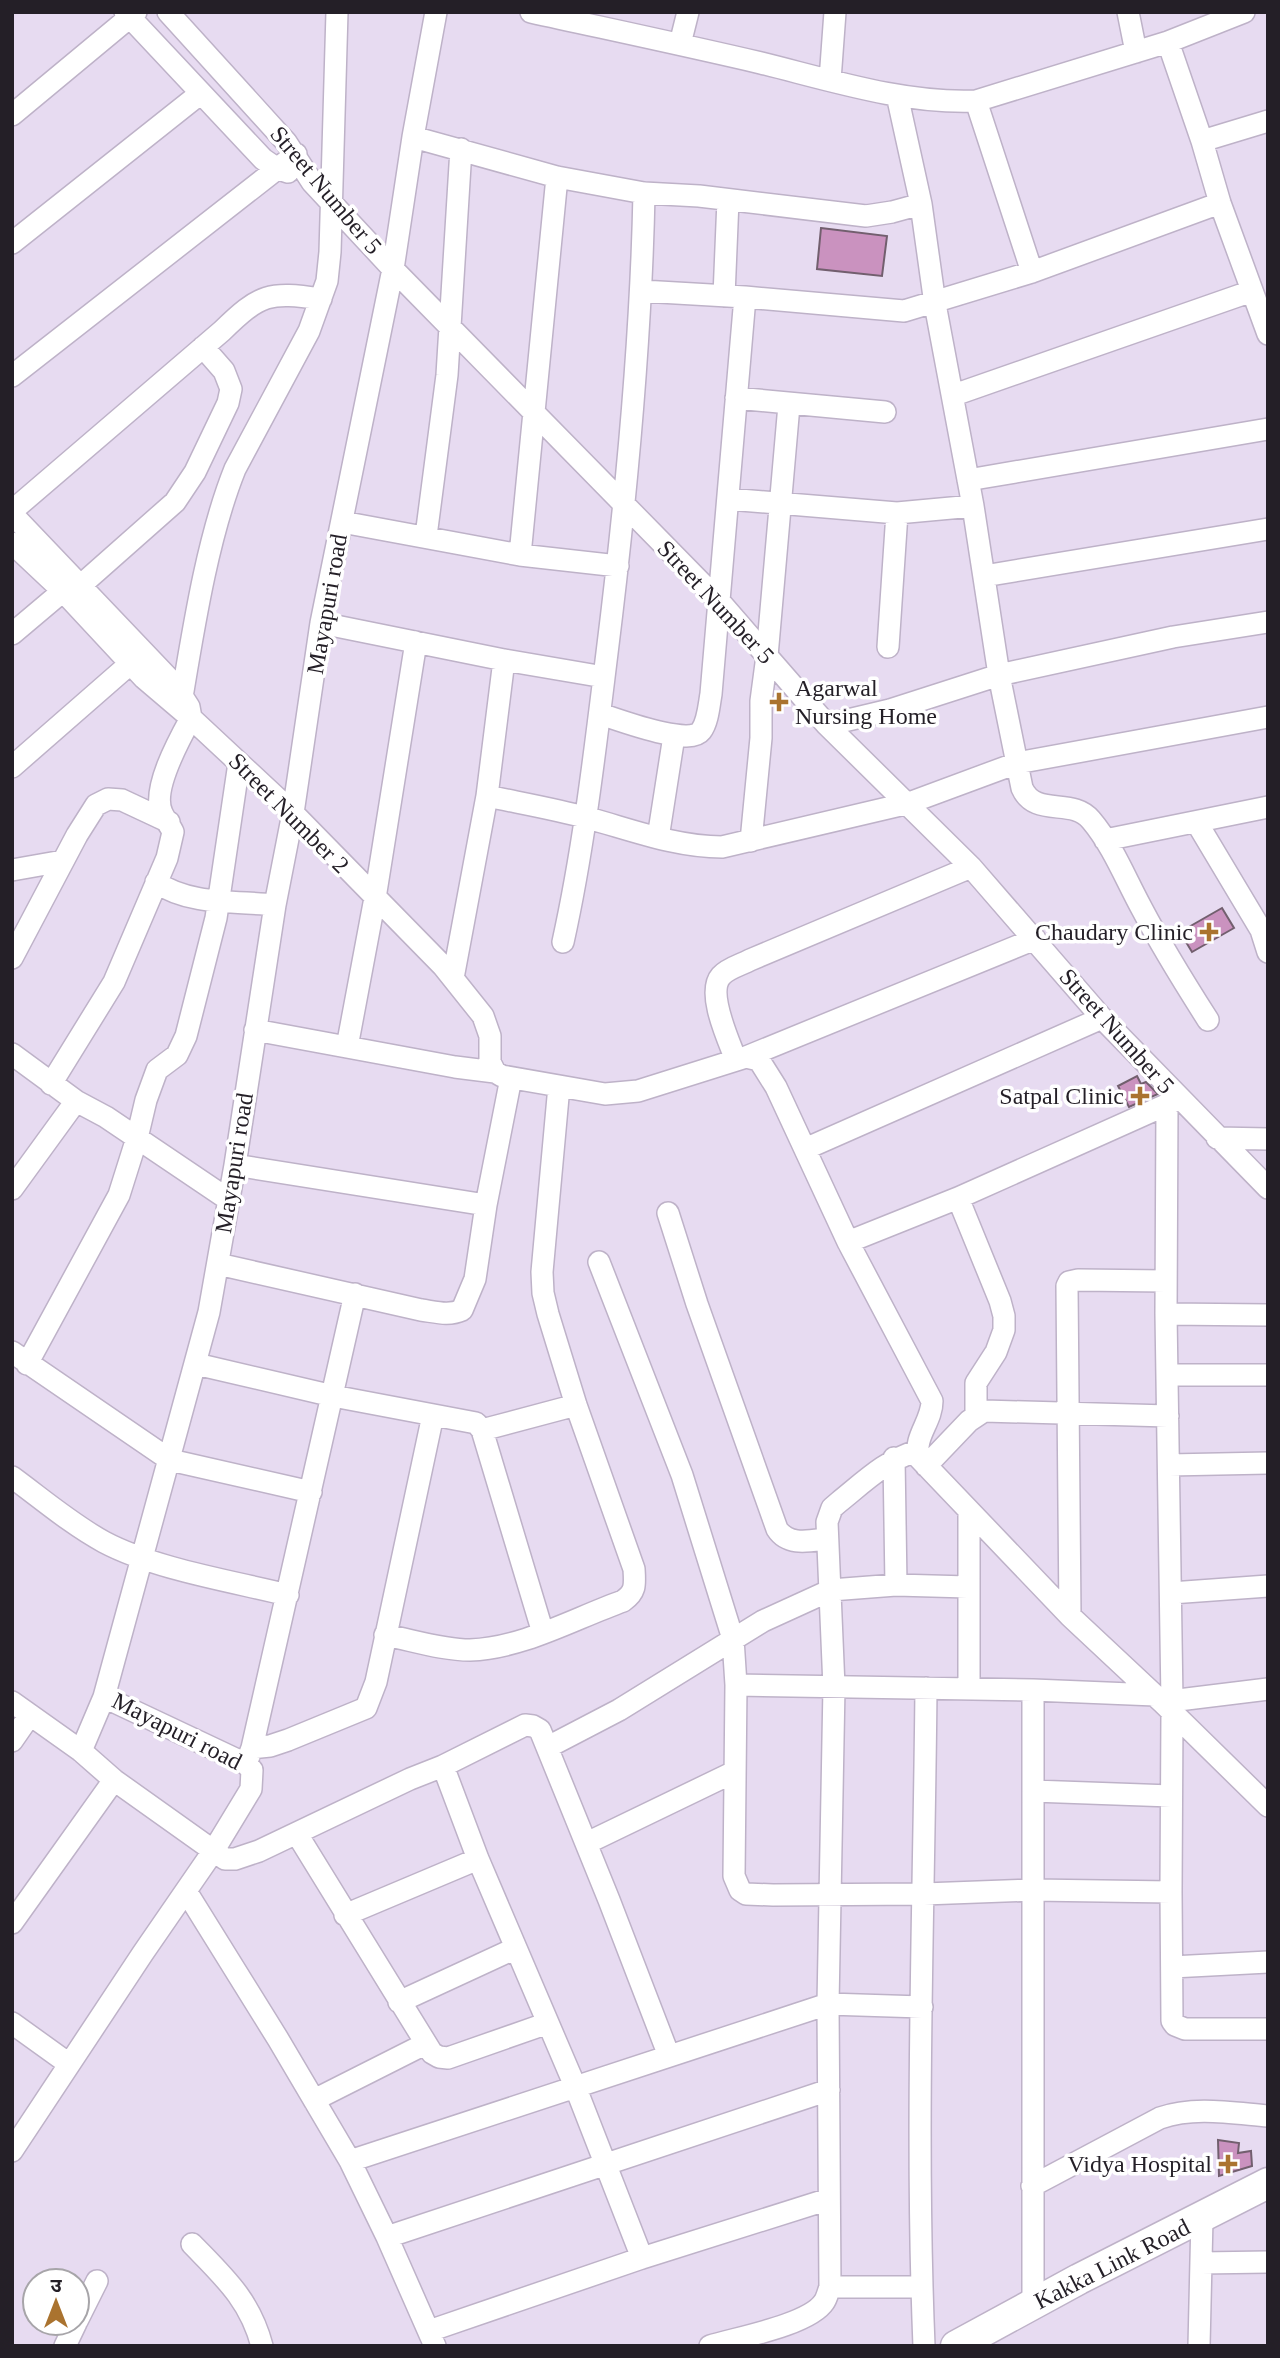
<svg xmlns="http://www.w3.org/2000/svg" width="1280" height="2358" font-family="'Times New Roman','Noto Sans Devanagari',serif">
	<style>
		.building { fill: #ca92bf; stroke: #725f6e; stroke-width: 2 }
		.lines { fill: none; stroke-linecap: round; stroke-linejoin: round }
		.street-casing { stroke: #beb2c8; stroke-width: 24 }
		.secondary-casing { stroke: #beb2c8; stroke-width: 33 }
		.street { stroke: #fff; stroke-width: 21 }
		.secondary { stroke: #fff; stroke-width: 30 }
		.poi-dot { fill: #aa732f; stroke: #fff; stroke-width: 2.5 }
		.labels { text-anchor: middle; dominant-baseline: central; stroke-width: 7; stroke-linejoin: round; paint-order: stroke }
		.street-label { font-size: 24px; fill: #241f27; stroke: #fff }
		.poi-label { font-size: 24px; fill: #241f27; stroke: #fff; text-anchor: end }
	</style>
	<rect width="100%" height="100%" fill="#e7dbf1"/>
	<!-- building -->
	<path class="building" d="M821 228 887 236 882 276 817 269Z
		M1222 908 1234 928 1192 952 1180 932Z
		M1137 1076 1141 1084 1146 1082 1158 1094 1129 1107 1118 1086Z
		M1218 2140 1239 2143 1238 2153 1251 2151 1252 2166 1219 2176Z"/>
	<g class="lines">
		<defs>
			<path id="street" d="M125 12 263 159 276 168 288 172
				M168 12 286 142 312 182 393 269 719 601 827 725 971 867 1102 1018 1268 1188
				M531 12C608 29 684 45 761 63 830 80 904 104 976 101L1168 42 1244 12
				M1128 12 1136 52
				M1168 42 1202 141 1220 203 1268 334
				M680 44 688 12
				M830 80 835 12
				M897 95 921 204 935 304 973 506 999 675 1022 788C1035 818 1073 797 1091 820 1113 846 1126 880 1142 909 1162 947 1185 984 1208 1020
				M976 101 1032 272
				M12 115 136 12
				M413 137 557 177 644 193 699 196 866 216 892 212 921 204
				M1202 141 1268 121
				M12 243 201 93
				M642 291 745 297 904 311 1032 272 1220 203
				M724 296 728 200
				M12 376 296 154
				M954 395 1252 291
				M736 398 885 412
				M968 480 1268 429
				M728 499 897 513 973 506
				M12 511 222 331C260 294 269 291 321 299
				M12 514 175 685 189 707 191 718C180 738 151 790 162 813 165 820 170 825 173 832L167 858 114 982 51 1084
				M342 522 520 555 618 566
				M426 536 447 375 461 149
				M12 543 63 591 144 678 191 718 293 813 443 966 483 1016 490 1036V1062L495 1072 502 1076 605 1094 638 1091 746 1057 759 1060 776 1087 848 1242 932 1401C932 1422 913 1437 919 1458L1070 1616 1162 1702 1268 1806
				M520 555 557 177
				M984 576 1268 529
				M80 586 175 502 195 472 228 403 231 389 224 371 203 347
				M321 623 504 660 604 677
				M12 634 63 591
				M888 647 897 513
				M182 697C194 625 208 536 235 469L309 331 327 281 330 252 337 12
				M600 714C617 719 689 747 701 731 708 722 709 705 711 694L745 297
				M827 725 890 710 999 675 1173 637 1268 622
				M12 767 131 663
				M487 796C520 803 555 809 588 818 632 830 676 847 722 847L909 803 1017 763 1268 717
				M1197 823 1261 930 1268 952
				M658 838 674 736
				M1105 840 1268 807
				M751 841 761 738V701L767 656 789 405
				M12 870 63 861
				M156 882C188 905 236 901 275 905
				M563 942C584 847 595 750 607 653 626 500 641 347 644 193
				M12 958 77 835 96 805 108 799 122 800 169 822
				M453 978 487 796 504 660
				M255 1030 455 1067 495 1072
				M347 1047 375 898 416 642
				M12 1054 76 1101 106 1117 229 1200
				M746 1057 1035 939
				M736 1060C729 1041 706 993 721 976 728 968 741 965 750 960L971 867
				M1167 1105 1166 1314 1172 1701
				M1217 1138 1268 1139
				M805 1149 1102 1018
				M235 1165 486 1205
				M12 1189 76 1101
				M958 1198 1000 1301 1004 1316V1330L996 1352 976 1383V1415
				M668 1213 697 1304 777 1529C788 1546 809 1541 826 1539
				M848 1242 958 1198 1177 1100
				M599 1262 682 1475 733 1639 736 1685 734 1876 740 1890 746 1894 773 1895 924 1894 1033 1890 1171 1892
				M218 1264 421 1310C436 1312 449 1316 462 1310L475 1279 486 1205 511 1078
				M1166 1314 1268 1315
				M12 1352 170 1460 311 1492
				M27 1364 119 1195 137 1138 146 1100 157 1070 177 1055 186 1036 216 918 239 763
				M196 1364 333 1396 476 1423 482 1430 543 1633
				M1168 1375H1268
				M482 1430 576 1405
				M894 1458 896 1585
				M1169 1465 1268 1463
				M926 1466 969 1421 984 1411 1168 1416
				M12 1477C42 1499 71 1524 104 1542 155 1569 231 1581 288 1595
				M1171 1593 1268 1586
				M1070 1616 1067 1286 1069 1282 1078 1280 1166 1281
				M385 1635C412 1640 442 1650 470 1650 523 1648 573 1619 623 1601 636 1592 635 1585 634 1569L576 1405 548 1314 543 1293 542 1272 559 1086
				M736 1685 1033 1690 1155 1695
				M969 1689V1512
				M12 1702 81 1751 114 1780 225 1859H235L259 1851 410 1779 443 1766 478 1859 575 2086 642 2258
				M1162 1702 1268 1689
				M1172 1712 1171 1892 1172 2021 1175 2025 1185 2029H1268
				M12 1741 30 1715
				M548 1747 619 1710 763 1621 831 1590 896 1585 968 1587
				M252 1748 270 1746 288 1740 366 1708 376 1682 433 1415
				M81 1751 104 1697
				M246 1764 252 1748 355 1294
				M443 1766 525 1725 533 1726 540 1730 609 1900 669 2056
				M1033 1791 1171 1796
				M297 1834 432 2053 439 2057 448 2058 548 2023
				M587 1843 734 1772
				M186 1891 278 2039 350 2161 387 2237 435 2346
				M345 1915 478 1859
				M12 1923 114 1780
				M1172 1967 1268 1962
				M399 2002 516 1948
				M12 2023 69 2064
				M314 2100 425 2044
				M12 2151 143 1953 214 1850 251 1789 252 1770 246 1764 104 1697 209 1312 235 1165 275 905 293 813 321 623 393 269 413 137 436 12
				M350 2161 828 2004 834 1687 827 1522 832 1508 839 1502C864 1482 886 1460 917 1451
				M1032 2186 1160 2118C1194 2106 1232 2113 1268 2116
				M387 2237 829 2090
				M192 2244C224 2277 250 2300 262 2346
				M1201 2263 1268 2262
				M830 2287H922
				M1033 2304V1690
				M77 2321 97 2281
				M429 2331 642 2258 829 2199
				M65 2346 76 2323
				M710 2346C736 2338 809 2325 824 2302 827 2298 828 2292 830 2287L828 2004 922 2007
				M924 2346C915 2127 924 1907 926 1688
				M1199 2346 1202 2218"/>
			<path id="secondary" d="M956 2346 1079 2279 1268 2183"/>
		</defs>
		<!-- street casing -->
		<use href="#street" class="street-casing"/>
		<!-- secondary casing -->
		<use href="#secondary" class="secondary-casing"/>
		<!-- street -->
		<use href="#street" class="street"/>
		<!-- secondary -->
		<use href="#secondary" class="secondary"/>
	</g>
	<!-- markers -->
	<g class="poi-dot">
		<path d="M775.5 691.5h7v7h7v7h-7v7h-7v-7h-7v-7h7z"/>
		<path d="M1205.5 921.5h7v7h7v7h-7v7h-7v-7h-7v-7h7z"/>
		<path d="M1136.5 1085.5h7v7h7v7h-7v7h-7v-7h-7v-7h7z"/>
		<path d="M1224.5 2153.5h7v7h7v7h-7v7h-7v-7h-7v-7h7z"/>
	</g>
	<g class="labels">
		<!-- street labels -->
		<g class="street-label">
			<text transform="translate(326 190) rotate(50)">Street Number 5</text>
			<text transform="translate(716 602) rotate(47)">Street Number 5</text>
			<text transform="translate(327 604) rotate(-80)">Mayapuri road</text>
			<text transform="translate(289 813) rotate(45)">Street Number 2</text>
			<text transform="translate(1117 1031) rotate(48)">Street Number 5</text>
			<text transform="translate(234 1163) rotate(-81)">Mayapuri road</text>
			<text transform="translate(177 1731) rotate(27)">Mayapuri road</text>
			<text transform="translate(1112 2264) rotate(-27)">Kakka Link Road</text>
		</g>
		<!-- poi labels -->
		<g class="poi-label">
			<text x="795" y="688" text-anchor="start">Agarwal<tspan x="795" dy="28">Nursing Home</tspan></text>
			<text x="1193" y="932">Chaudary Clinic</text>
			<text x="1124" y="1096">Satpal Clinic</text>
			<text x="1212" y="2164">Vidya Hospital</text>
		</g>
	</g>
	<!-- border -->
	<rect width="1280" height="2358" fill="none" stroke="#241f27" stroke-width="28"/>
	<!-- north arrow -->
	<g transform="translate(56 2302)"><circle r="33" fill="#ffffff" stroke="#a7a5a9" stroke-width="2"/>
	<path d="M0-5L12 26L0 18L-12 26Z" fill="#aa732f"/>
	<text y="-10" font-size="19" font-weight="bold" text-anchor="middle" fill="#241f27">उ</text>
	</g>
</svg>
